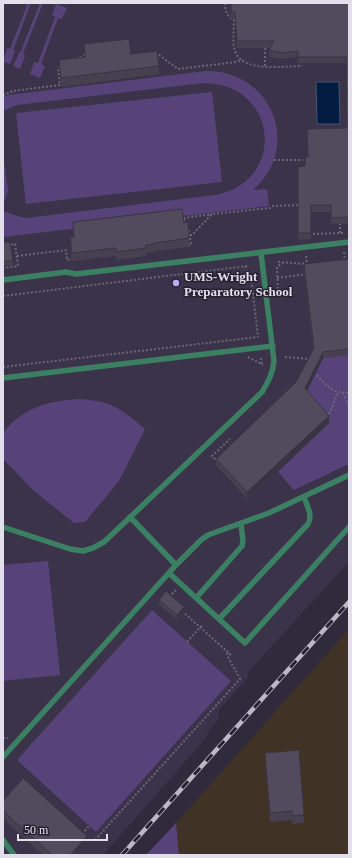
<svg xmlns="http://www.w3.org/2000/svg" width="352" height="858" font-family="'Times New Roman',serif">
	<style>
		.commercial { fill: #403325 }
		.built { fill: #3b334a }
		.green { fill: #574379 }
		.water { fill: #031c40; stroke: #465673 }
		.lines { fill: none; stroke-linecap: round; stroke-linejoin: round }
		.path { stroke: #6b6675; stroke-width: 2; stroke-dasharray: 2 2; stroke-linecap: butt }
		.lane { stroke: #3c8064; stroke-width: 5.5 }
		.rail-casing { stroke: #bbb8c4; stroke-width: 4.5 }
		.rail { stroke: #272131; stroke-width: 3; stroke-dasharray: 9; stroke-linecap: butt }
		.wall { fill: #464050 }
		.shaded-wall { fill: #393441 }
		.building { fill: #514b5d; stroke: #393441 }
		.poi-dot { fill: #b8abf7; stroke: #272131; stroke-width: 1.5 }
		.labels { text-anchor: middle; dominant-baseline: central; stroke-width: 3; stroke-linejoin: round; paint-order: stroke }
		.poi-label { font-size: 13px; font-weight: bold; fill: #e2dfea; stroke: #272131; text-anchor: start }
	</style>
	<rect width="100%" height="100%" fill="#302b3c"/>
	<!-- commercial -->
	<path class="commercial" d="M349 629V855H179L176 823Z"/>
	<!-- built -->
	<path class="built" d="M3 3H349V562L249 671 247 679 219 710 218 720 209 731 206 738 103 855H3Z"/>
	<!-- green -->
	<path class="green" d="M28 3H31L13 50 15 51 10 64 3 62 7 48 10 49Z
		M40 3H43L23 54 25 56 20 69 13 66 19 53H20Z
		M56 4 67 8 62 19 58 18 41 64 45 66 40 78 30 74 34 62 38 63 55 17 52 15Z
		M206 71C271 70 303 146 253 190L267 189 269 206 3 237V211L17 216 26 218 215 195C288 181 278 83 203 83L17 105 3 111V97L8 95Z
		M212 92 222 182 26 204 16 113Z
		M3 154 8 191 3 205Z
		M349 355V464L294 490 278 472 329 423 305 395 323 358Z
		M78 399C112 401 120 408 145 429L119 481 85 522 74 523 34 491 3 459V433C22 408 48 401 78 399Z
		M48 561 60 675 3 681V565Z
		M152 610 231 681 96 832 17 760Z
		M176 823 179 855H146Z"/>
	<!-- water -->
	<path class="water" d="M316 82H339L340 124H317Z"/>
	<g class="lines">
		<!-- path -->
		<path class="path" d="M225 3C225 10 227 17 234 20 234 29 232 42 235 51 242 73 284 66 302 66
			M155 56 159 55 178 69 236 62 242 60
			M76 59 85 55
			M265 66V50L266 47
			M3 95 13 91 60 85 58 68 60 67
			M274 160H303
			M340 233V224
			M309 234 343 233
			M190 235H192L212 214 270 208 273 206 301 205
			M3 246 15 244 18 266 3 268
			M188 246 191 245 189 231 183 218 212 214
			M344 252 345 261
			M17 256 66 250 67 260 75 259
			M306 256 307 265
			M278 262 306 264
			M245 266 252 285 258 337
			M277 278 306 274
			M278 293 277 267 284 262
			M3 296 248 266
			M248 357 263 365
			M285 357 310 359
			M261 358 262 365
			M3 367 258 337
			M314 372C325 384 332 394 349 393
			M343 393 349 407
			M326 417 330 412 338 392
			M218 462 212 456 230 439
			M169 597 176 590
			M182 611 231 655
			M187 642 203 624
			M3 738H8
			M82 834 89 826
			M95 840 240 679 228 657 227 652"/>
		<!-- lane -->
		<path class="lane" d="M3 280 66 272 76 274 349 242
			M3 378 273 346
			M130 517 176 565
			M3 527 70 549 83 551 93 548 104 542 262 392C268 382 273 373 274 361L261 253
			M169 573 245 643 349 527
			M196 598 242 546 243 541 241 524
			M219 619 308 524C313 515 307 506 304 497
			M3 757 176 565 201 540 208 535 269 513 349 475
			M3 840 14 855"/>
		<defs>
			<path id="rail" d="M122 855 349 602"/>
		</defs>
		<!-- rail casing -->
		<use href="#rail" class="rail-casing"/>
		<!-- rail -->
		<use href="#rail" class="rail"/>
	</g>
	<!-- wall -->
	<path class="wall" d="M230 3H349V224H331V212H311V239L298 240V167L305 166 308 157 347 128 346 63H298V57L283 59 269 57V50L270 48H237L235 19H231Z
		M84 44 131 54 159 66V74L61 87 59 68V60L84 57Z
		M73 222 184 223 189 238V247L155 251V252L146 253V256L116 260V256L72 261 70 245V237H73Z
		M3 243 13 260V265L3 266Z
		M349 259V355L323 358 307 391 329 422 247 499 216 465V459L296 382 313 350 304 271V264Z
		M159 600 184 611 177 620 159 604Z
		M265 753 304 815V823L292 824V820L270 822 265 761Z
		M3 801 87 844 78 855H43L3 819Z"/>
	<!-- shaded-wall -->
	<path class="shaded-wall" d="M323 352V358L305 395V388Z
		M329 416V422L247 499V492Z
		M184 607V611L177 620V615Z
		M87 836V844L78 855H70Z"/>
	<!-- building -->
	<path class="building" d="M231 3H349V217L331 218V205H311V233H298V167L305 166V157H308L307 129 347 128 346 57H298V51L283 53 269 50 274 41H237L235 12H231Z
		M129 39 131 54 157 51 159 66 61 78 59 60 85 57 84 44Z
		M182 209 184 223 188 222 189 238 154 243 155 244 146 245V248L116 252V248L72 253 70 237H74L73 222Z
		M10 242 13 260 3 262V243Z
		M349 259V349L323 352 305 388 329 416 247 492 216 459 296 382 314 348 304 264Z
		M166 591 184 607 177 615 159 600Z
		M299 750 304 815 292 816V811L270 813 265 753Z
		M23 778 87 836 70 855H52L3 811V801Z"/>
	<!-- markers -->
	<circle class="poi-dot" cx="176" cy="283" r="4"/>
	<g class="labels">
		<!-- poi labels -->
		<g class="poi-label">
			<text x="184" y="276">UMS-Wright<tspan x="184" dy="15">Preparatory School</tspan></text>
		</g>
	</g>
	<!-- border -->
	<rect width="352" height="858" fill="none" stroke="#e2dfea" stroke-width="8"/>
	<!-- scale -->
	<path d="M18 834v6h89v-6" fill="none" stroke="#e2dfea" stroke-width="2"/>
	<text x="24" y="834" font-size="12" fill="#e2dfea" stroke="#272131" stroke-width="3" paint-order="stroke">50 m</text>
</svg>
